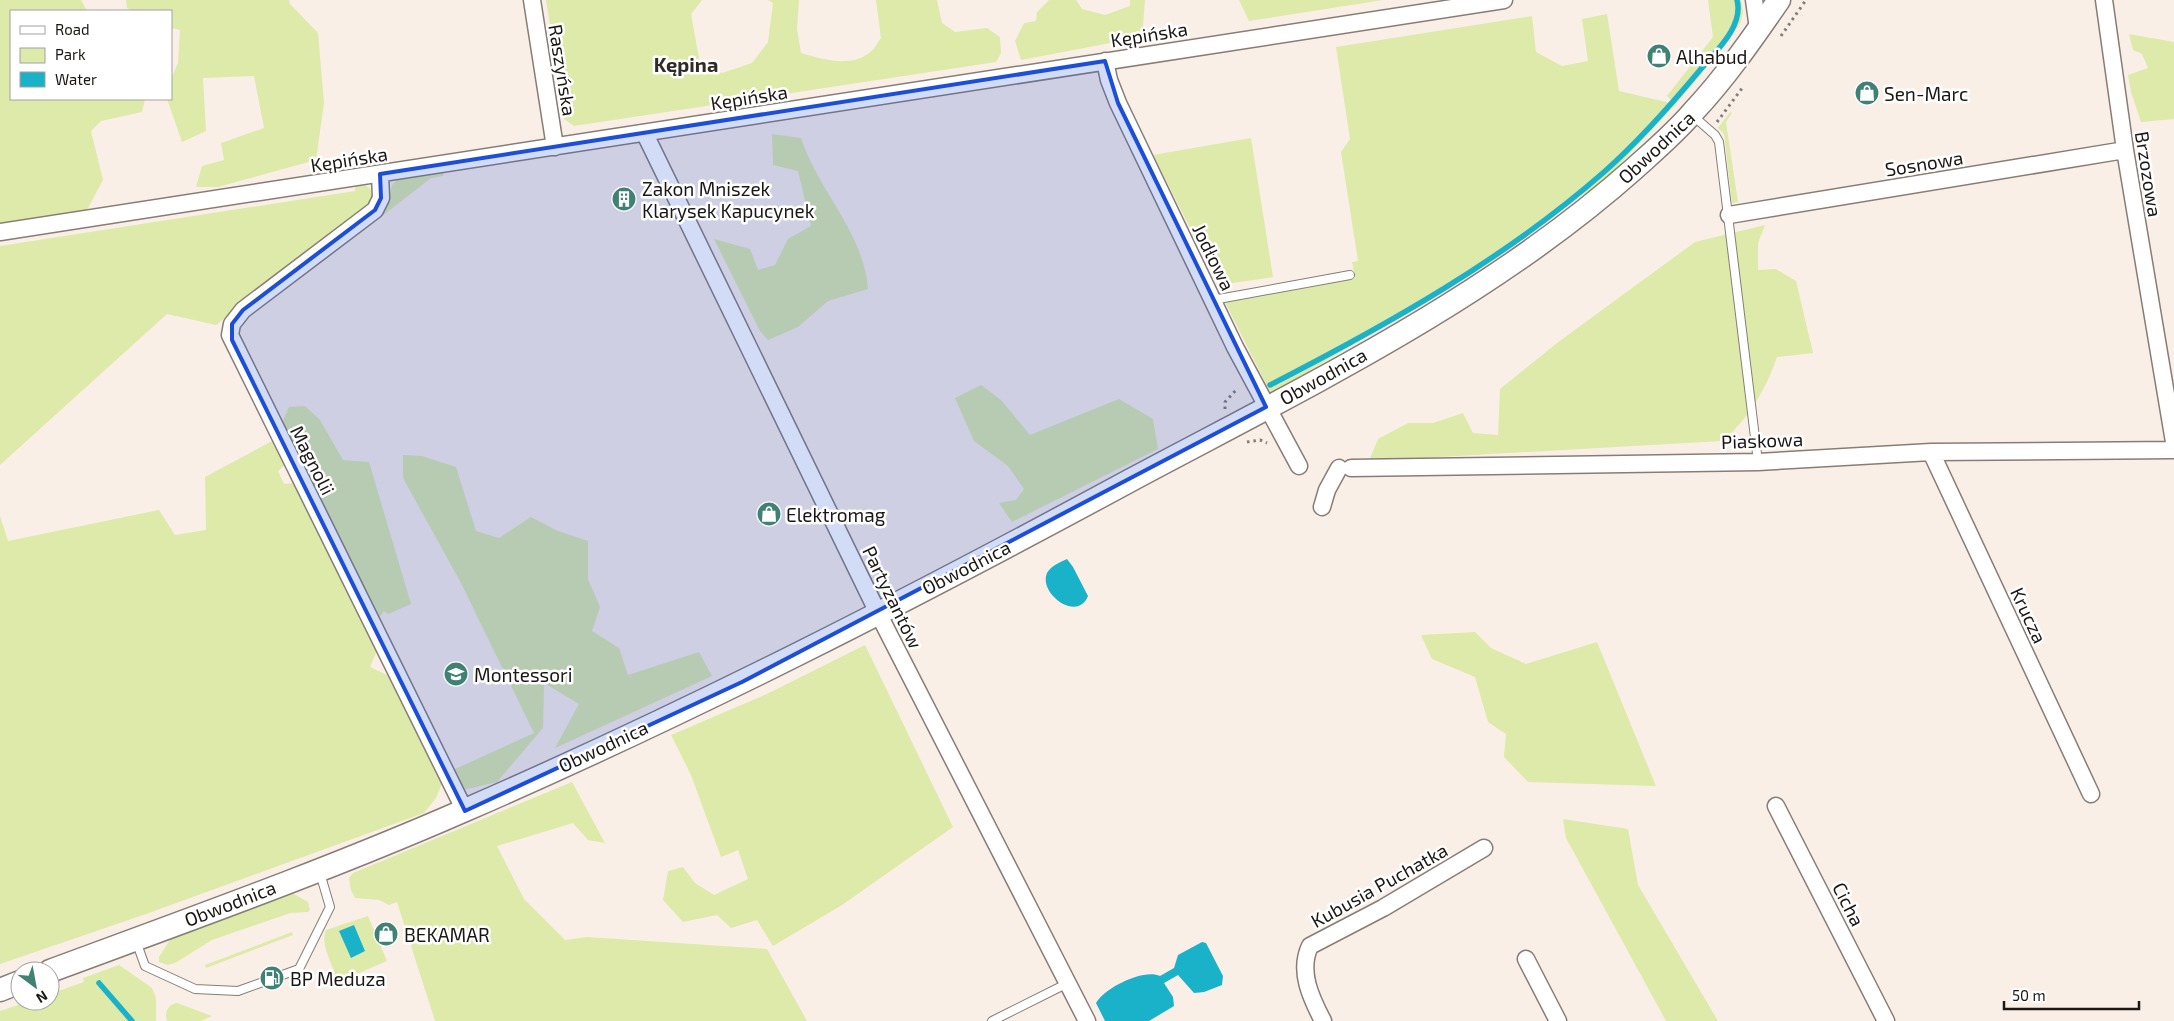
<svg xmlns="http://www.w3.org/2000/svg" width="2174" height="1021" font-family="'Exo 2',sans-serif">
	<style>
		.green { fill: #ddeaa9 }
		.water { fill: #1ab2c8 }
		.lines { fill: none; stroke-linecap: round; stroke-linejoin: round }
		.stream { stroke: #1ab2c8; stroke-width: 5.5 }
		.service-casing { stroke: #877d76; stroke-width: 10 }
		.minor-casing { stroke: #877d76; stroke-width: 19 }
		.secondary-casing { stroke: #877d76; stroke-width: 25 }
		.path { stroke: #837c77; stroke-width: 3; stroke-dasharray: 2.5 4; stroke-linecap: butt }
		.service { stroke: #fff; stroke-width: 8 }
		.minor { stroke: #fff; stroke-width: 16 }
		.secondary { stroke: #fff; stroke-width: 22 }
		.marked { fill: #1d4ed8; fill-opacity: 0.2; stroke: #1d4ed8; stroke-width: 4; stroke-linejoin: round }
		.labels { text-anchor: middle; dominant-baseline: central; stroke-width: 5; stroke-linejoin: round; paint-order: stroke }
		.street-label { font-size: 19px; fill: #1a1714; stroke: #fff }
		.poi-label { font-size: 19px; fill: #1a1714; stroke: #fff; text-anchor: start }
		.neighbourhood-label { font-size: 20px; font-weight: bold; fill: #322a24; stroke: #fff }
	</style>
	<rect width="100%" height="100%" fill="#faefe7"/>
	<!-- green -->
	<path class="green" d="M0 0H81L87 11H11V99H145L142 112 101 121 91 131 103 180 87 210 0 223Z
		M126 0H289L290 4 318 33 324 103 316 160 218 187H196L202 166 224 160 221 143 264 128 254 76 203 78 206 131 182 142 167 99H171V79L178 63 180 30 171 28V11H133L127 8Z
		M546 0H702L691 14 700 64 722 73 752 63 768 42 773 3 768 0H799L797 29 801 53C822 59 850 68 869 53 874 50 878 42 881 38L876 0H937L942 23 955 32 987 28 1000 37 1001 53 996 62 574 126 564 119Z
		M1049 0H1076L1082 9 1105 15 1130 6V0H1145L1142 37 1021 60 1015 41 1024 23 1036 21 1037 12Z
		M1239 0H1383L1249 21Z
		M1708 0H1741L1743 12 1741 22 1717 55 1676 104 1606 179 1445 289 1271 394 1224 300 1355 278 1352 262 1358 261 1341 152 1350 139 1336 47 1532 16 1536 52 1562 66 1588 61 1582 19 1607 14 1619 91 1675 104 1667 96 1713 37Z
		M2129 34 2174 42V119L2141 122 2131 92 2128 75 2148 68 2142 54 2133 50Z
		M1730 112 1732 113 1726 122 1738 202 1732 203 1724 134 1718 128Z
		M772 134 801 138C818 190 864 233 868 289L828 301 798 327 768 340 760 331 714 239 750 249 758 270 775 265 788 239 811 226 798 171 773 165Z
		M1251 138 1273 277 1219 285 1153 155Z
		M445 171 443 176 431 178 359 234 358 230 389 198 392 185 398 179Z
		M362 184 370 188 374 200 216 325 167 314 0 465V246L355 191V185Z
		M1765 225 1758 243V270L1776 269 1796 281 1813 353 1777 357C1766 389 1748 420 1722 441L1369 461 1378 439 1408 423H1433L1463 413 1473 433 1498 435 1500 389 1557 343 1695 242Z
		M981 385 1001 400 1030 435 1119 399 1153 419 1158 449 1012 522 999 503 1016 500 1024 489 1008 466 974 441 955 398Z
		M305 406 320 420 343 460 369 462 411 604 388 614 384 611 378 619 281 425 289 407Z
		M274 440 286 464 278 471 284 484 295 483 378 648 370 667 387 675 396 684 443 781 436 798 424 813 146 914 0 964V516L8 541 159 510 175 535 206 530 205 477Z
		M403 455 422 456 456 467 476 531 499 538 531 517 558 531 588 541V579L600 607 592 631 619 648 628 675 699 652 712 676 555 748 579 704 544 683 543 728 497 782 463 790 453 770 534 733 461 583 403 478Z
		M1475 632 1491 648 1526 664 1597 642 1656 786 1528 782 1504 757 1506 734 1488 722 1475 677 1432 659 1421 635Z
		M865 645 953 827 842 905 773 946 757 920 731 928 717 915 683 922 663 900 668 871 683 867 695 883 714 895 748 879 738 850 721 857 691 775 671 735 769 693Z
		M572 782 605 843 588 840 573 823 497 846 524 899 565 940 587 937 767 949 807 1021H435L397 902 389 905 379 900 355 898 351 890 349 878 353 873Z
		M1563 819 1628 829 1638 885 1718 1021H1666L1566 838Z
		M292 893 308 902 310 910 308 912 290 913 212 940 175 963 167 965 159 962V957L171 938Z
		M368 916 387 961 333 984 331 977 335 974C331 962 320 942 326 930Z
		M292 932 293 935 206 968 205 965Z
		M119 965 152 988 156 998V1021H0V1011L30 1001H50V994L84 982 83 978Z
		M177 1003 212 1016 201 1021H167C164 1013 168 1004 177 1003Z"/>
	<!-- water -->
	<path class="water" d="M1067 559 1073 567 1088 596C1077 623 1038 593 1047 573 1051 566 1060 562 1067 559Z
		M354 925 365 951 351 958 339 931Z
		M1202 942 1206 943 1223 976 1222 985 1204 992 1194 993 1178 975 1164 983 1173 997 1174 1006 1149 1021H1105L1096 1003C1104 988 1144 968 1160 976L1174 968 1178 955Z"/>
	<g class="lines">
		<!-- stream -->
		<path class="stream" d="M1270 385C1387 325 1505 259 1604 172 1639 141 1670 106 1700 70 1716 51 1744 26 1737 0
			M99 983 132 1021"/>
		<defs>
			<path id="service" d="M1692 115 1715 135 1719 142 1758 462
				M1213 300 1350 275
				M136 941 145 966 195 989 238 991 299 969 330 907 320 873
				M992 1021 1068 983"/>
			<path id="minor" d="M532 0 555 147
				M1754 0 1758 29
				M2104 0 2125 150 2174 442
				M1105 61 1109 80 1118 103 1235 347 1299 466
				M645 134 878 613 1087 1021
				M380 174 381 198 375 210 243 310 232 324 230 335 465 811
				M1729 215 2125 150
				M0 232 1504 0
				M1931 452 2091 794
				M1351 468 1758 462 1931 452 2174 450
				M1322 507 1327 490 1339 468
				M1776 806 1886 1021
				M1526 959 1558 1021
				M1323 1021C1311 998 1298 971 1310 946L1383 908 1484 848"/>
			<path id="secondary" d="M50 971C188 920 328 870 463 811 691 712 913 598 1131 480 1305 387 1487 300 1635 168 1655 150 1676 132 1693 112 1725 78 1752 39 1779 0
				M0 990 20 982"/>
		</defs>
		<!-- service casing -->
		<use href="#service" class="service-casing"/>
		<!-- minor casing -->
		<use href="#minor" class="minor-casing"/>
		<!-- secondary casing -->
		<use href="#secondary" class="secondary-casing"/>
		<!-- path -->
		<path class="path" d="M1781 36 1806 0
			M1717 122 1743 87
			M1225 409V402L1238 388
			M1247 442 1260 440 1267 443"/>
		<!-- service -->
		<use href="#service" class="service"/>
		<!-- minor -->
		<use href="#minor" class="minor"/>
		<!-- secondary -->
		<use href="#secondary" class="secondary"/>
	</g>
	<!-- marked area -->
	<path class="marked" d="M1105 61 1118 103 1266 407 742 682 465 811 232 340V324L243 310 375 210 381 198 380 174Z"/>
	<!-- icons -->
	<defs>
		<symbol id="shop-disc" viewBox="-11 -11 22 22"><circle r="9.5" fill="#3f8275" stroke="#fff"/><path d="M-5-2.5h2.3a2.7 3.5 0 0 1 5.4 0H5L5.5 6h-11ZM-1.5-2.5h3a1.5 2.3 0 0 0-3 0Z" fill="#fff"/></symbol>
		<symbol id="building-disc" viewBox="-11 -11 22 22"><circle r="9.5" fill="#3f8275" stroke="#fff"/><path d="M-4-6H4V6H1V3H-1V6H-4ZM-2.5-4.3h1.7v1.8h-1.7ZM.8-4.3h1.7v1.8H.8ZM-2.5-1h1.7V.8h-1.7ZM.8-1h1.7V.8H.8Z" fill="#fff"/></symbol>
		<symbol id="school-disc" viewBox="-11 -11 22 22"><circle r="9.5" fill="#3f8275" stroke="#fff"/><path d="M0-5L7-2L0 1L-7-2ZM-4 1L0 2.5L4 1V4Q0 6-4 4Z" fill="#fff"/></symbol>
		<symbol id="fuel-disc" viewBox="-11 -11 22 22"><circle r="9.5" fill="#3f8275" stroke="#fff"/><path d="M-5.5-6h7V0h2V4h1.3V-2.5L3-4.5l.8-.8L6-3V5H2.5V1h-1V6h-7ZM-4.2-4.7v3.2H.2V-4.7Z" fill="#fff"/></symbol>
	</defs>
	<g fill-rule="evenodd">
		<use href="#shop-disc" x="1645" y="42" width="28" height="28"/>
		<use href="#shop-disc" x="1853" y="79" width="28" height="28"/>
		<use href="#building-disc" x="610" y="185" width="28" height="28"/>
		<use href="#shop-disc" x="755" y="500" width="28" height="28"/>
		<use href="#school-disc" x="442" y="660" width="28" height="28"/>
		<use href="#shop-disc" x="372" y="920" width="28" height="28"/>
		<use href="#fuel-disc" x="258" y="964" width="28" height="28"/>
	</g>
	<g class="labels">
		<!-- street labels -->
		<g class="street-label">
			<text transform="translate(1149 34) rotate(-9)">Kępińska</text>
			<text transform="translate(563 70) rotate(81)">Raszyńska</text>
			<text transform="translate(749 97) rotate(-9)">Kępińska</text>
			<text transform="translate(1656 147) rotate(-43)">Obwodnica</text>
			<text transform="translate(349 159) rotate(-9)">Kępińska</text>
			<text transform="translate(1924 163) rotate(-9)">Sosnowa</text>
			<text transform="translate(2149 174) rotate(81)">Brzozowa</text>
			<text transform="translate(1214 257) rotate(64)">Jodłowa</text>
			<text transform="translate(1323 376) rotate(-29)">Obwodnica</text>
			<text transform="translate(1762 440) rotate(-2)">Piaskowa</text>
			<text transform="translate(313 460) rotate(63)">Magnolii</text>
			<text transform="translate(966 567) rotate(-27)">Obwodnica</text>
			<text transform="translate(893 597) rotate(64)">Partyzantów</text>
			<text transform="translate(2029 615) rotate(65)">Krucza</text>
			<text transform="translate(603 746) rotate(-25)">Obwodnica</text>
			<text transform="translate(1379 885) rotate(-29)">Kubusia Puchatka</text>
			<text transform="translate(230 903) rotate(-21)">Obwodnica</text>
			<text transform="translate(1849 904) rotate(63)">Cicha</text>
		</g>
		<!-- poi labels -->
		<g class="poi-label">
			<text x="1676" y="56">Alhabud</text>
			<text x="1884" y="93">Sen-Marc</text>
			<text x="642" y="188">Zakon Mniszek<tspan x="642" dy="22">Klarysek Kapucynek</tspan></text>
			<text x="786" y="514">Elektromag</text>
			<text x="474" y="674">Montessori</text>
			<text x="404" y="934">BEKAMAR</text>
			<text x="290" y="978">BP Meduza</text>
		</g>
		<!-- neighbourhood labels -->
		<g class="neighbourhood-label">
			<text x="686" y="64">Kępina</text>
		</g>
	</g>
	<!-- legend -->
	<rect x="10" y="10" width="162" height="90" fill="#ffffff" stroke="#a3a2a1"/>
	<rect x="20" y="26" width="25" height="8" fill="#ffffff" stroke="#a3a2a1"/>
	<text x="55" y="35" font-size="15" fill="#1a1714">Road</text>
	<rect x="20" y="48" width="25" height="15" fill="#ddeaa9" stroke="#a3a2a1"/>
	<text x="55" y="60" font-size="15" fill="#1a1714">Park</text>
	<rect x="20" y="72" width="25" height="15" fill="#1ab2c8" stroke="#a3a2a1"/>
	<text x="55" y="85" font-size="15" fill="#1a1714">Water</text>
	<!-- north arrow -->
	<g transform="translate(35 986) rotate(148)"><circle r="24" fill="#ffffff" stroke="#a3a2a1"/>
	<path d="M0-4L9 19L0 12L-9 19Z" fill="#3f8275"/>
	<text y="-8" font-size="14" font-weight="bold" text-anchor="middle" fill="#1a1714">N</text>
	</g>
	<!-- scale -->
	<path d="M2004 1001v8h135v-8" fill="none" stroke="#1a1714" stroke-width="2.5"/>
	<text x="2012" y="1001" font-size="15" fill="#1a1714" stroke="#ffffff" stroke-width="4" paint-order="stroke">50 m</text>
</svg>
